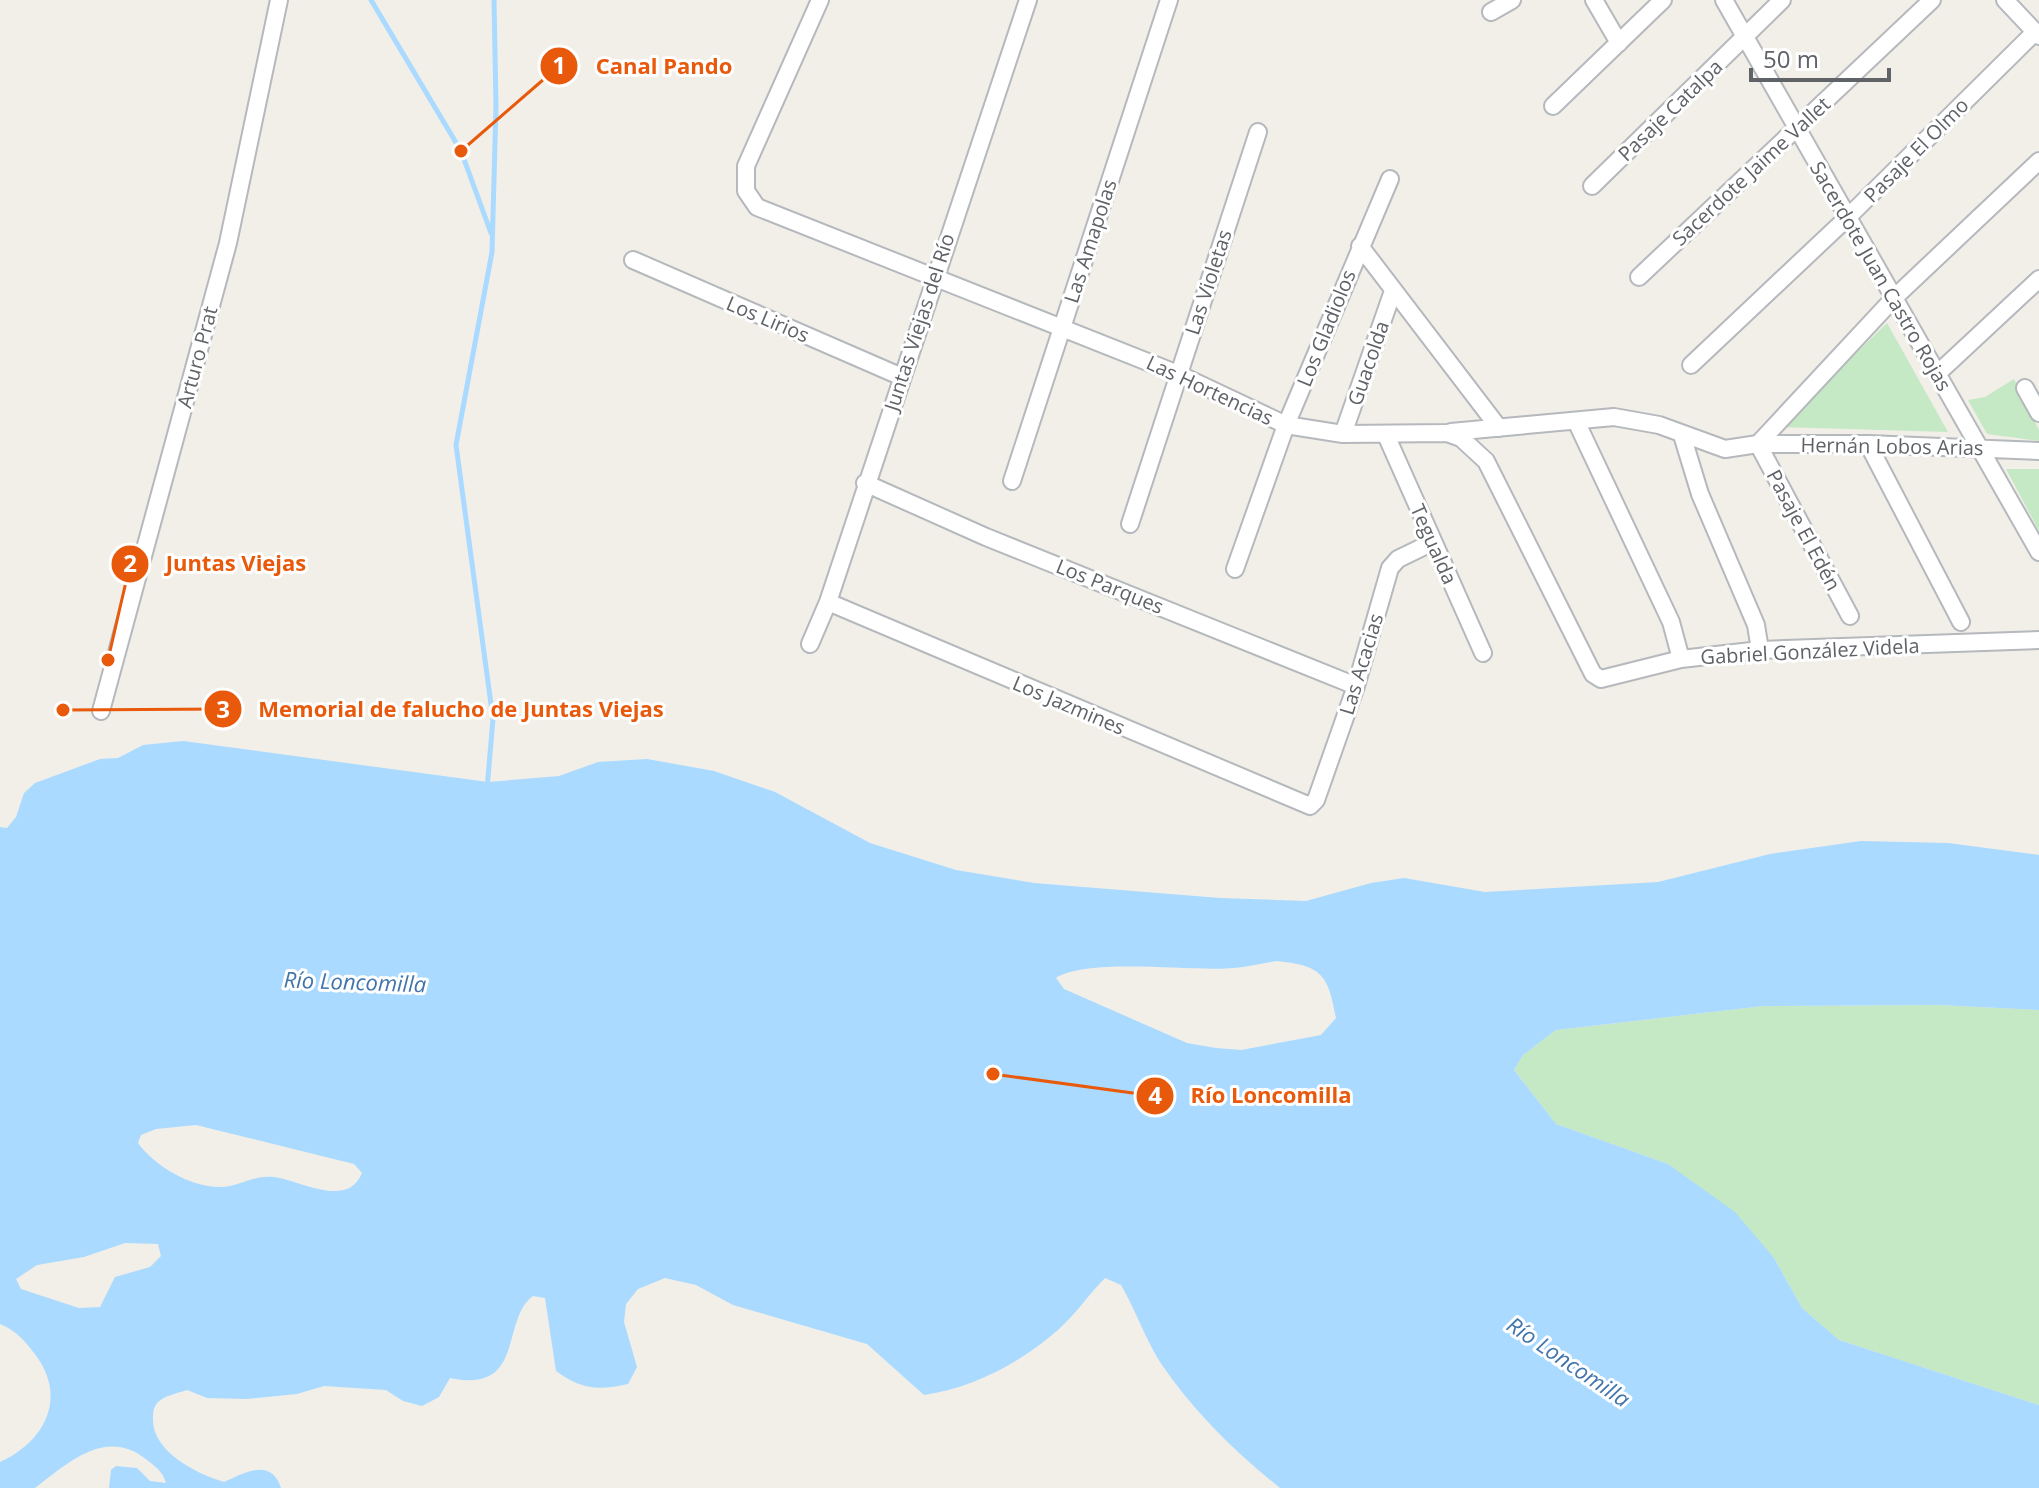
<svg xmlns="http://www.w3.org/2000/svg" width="2039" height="1488" font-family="'Open Sans',sans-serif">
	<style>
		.green { fill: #c5e8c5 }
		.water { fill: #aadaff; fill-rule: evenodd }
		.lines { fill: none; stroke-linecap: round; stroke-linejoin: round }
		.stream { stroke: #aadaff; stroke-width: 5 }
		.minor-casing { stroke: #b5b8bc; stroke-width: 20 }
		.minor { stroke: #fff; stroke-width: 16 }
		.labels { text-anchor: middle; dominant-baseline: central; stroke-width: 6; stroke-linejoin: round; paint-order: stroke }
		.street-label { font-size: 20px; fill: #5f6368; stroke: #fff }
		.water-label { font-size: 22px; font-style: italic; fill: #4174aa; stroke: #fff }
		.leader { fill: none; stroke: #e8590c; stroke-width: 3 }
		.callout-dot { fill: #e8590c; stroke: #fff; stroke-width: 3 }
		.mark-label { font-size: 24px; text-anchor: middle; font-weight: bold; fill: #fff }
		.callout-label { font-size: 22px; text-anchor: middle; font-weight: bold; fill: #e8590c; stroke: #fff; stroke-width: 6; stroke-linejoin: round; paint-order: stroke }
	</style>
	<rect width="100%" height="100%" fill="#f1efe8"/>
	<!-- green -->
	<path class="green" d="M1887 323 1948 432 1780 427Z
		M2014 379 2039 430V441L1987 434 1968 400 1985 397Z
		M2006 469H2039V531Z
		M1938 1005 2039 1010V1405L1839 1340 1802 1308 1774 1258 1668 1164 1556 1124 1514 1070 1523 1055 1556 1030 1764 1006Z"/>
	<!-- water -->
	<path class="water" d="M183 741 488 782 559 776 598 762 647 759 714 771 775 792 870 843 956 870 1034 883 1220 898 1306 901 1371 883 1404 878 1485 892 1658 882 1770 854 1861 841 1948 843 2039 855V1010L1938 1005 1764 1006 1556 1030 1523 1055 1514 1070 1556 1124 1668 1164 1735 1212 1774 1258 1802 1308 1839 1340 2039 1405V1488H1280C1234 1451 1193 1411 1160 1362 1145 1338 1135 1309 1121 1285L1105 1278C1089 1294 1075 1315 1058 1330 1020 1363 973 1388 924 1395L867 1344 733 1305 696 1285 665 1278 638 1289 626 1304 624 1322 637 1367 628 1384C598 1391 580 1389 556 1371L545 1298 533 1296C500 1320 526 1394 450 1378L439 1397 422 1406 403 1401 386 1390 324 1386 297 1394 246 1399 207 1398 187 1390C178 1393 164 1396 158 1402 153 1407 153 1413 153 1420 153 1452 197 1474 224 1482 245 1473 271 1457 281 1488H109L111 1470 116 1466 137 1468 150 1481 166 1483C163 1472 156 1467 147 1460 106 1426 67 1464 35 1488H0V1462C44 1442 67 1399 37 1357 26 1342 17 1331 0 1324V827L7 828 16 817 24 793 35 783 100 759 118 758 143 745ZM1277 961C1322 966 1328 974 1336 1018L1321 1035 1241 1050 1216 1048 1187 1043 1064 989 1056 978C1089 957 1191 972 1234 968 1248 967 1263 963 1277 961ZM196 1125 354 1164 362 1173C347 1210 298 1179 273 1177 258 1175 244 1183 230 1186 198 1192 156 1168 138 1143L141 1135 156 1129ZM125 1243 158 1244 161 1256 150 1267 115 1277 100 1307 79 1308 21 1289 16 1279 37 1265 84 1257Z"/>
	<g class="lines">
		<!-- stream -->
		<path class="stream" d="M371 0 461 151 491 233
			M487 789 493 719 456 445 492 252 496 106 494 0"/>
		<defs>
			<path id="minor" d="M820 0 746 166V191L757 207 1178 374 1286 425 1343 434 1447 433 1461 438 1486 461 1593 674 1601 679 1681 659 1760 650 2039 640
				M1594 0 1619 43
				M1724 0 2039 552
				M2005 0 2039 36
				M1491 12 1512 0
				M1553 106 1663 0
				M1592 186 1782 0
				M1360 246 1499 428
				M633 260 902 377
				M1639 277 1932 0
				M1691 365 1848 217 2035 32
				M1937 374 2039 279
				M2025 388 2039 413
				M1576 421 1671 622 1681 659
				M1451 432 1614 417 1659 425 1725 449 1758 444H1868L2039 451
				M1343 434 1393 291
				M1386 435 1483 653
				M1682 435 1700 494 1756 625 1760 650
				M1868 444 1961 622
				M1012 481 1169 0
				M865 483 986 537 1356 686
				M1130 524 1258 132
				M1235 569 1286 425 1390 179
				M828 602 1310 806 1316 800 1356 686 1390 568 1398 559 1433 542
				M1850 616 1758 444 1894 298 2039 161
				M810 644 828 602 1028 0
				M101 711 228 243 279 0"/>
		</defs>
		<!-- minor casing -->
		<use href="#minor" class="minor-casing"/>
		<!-- minor -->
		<use href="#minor" class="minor"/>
	</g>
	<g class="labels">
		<!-- street labels -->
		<g class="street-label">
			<text transform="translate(1670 110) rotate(-44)">Pasaje Catalpa</text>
			<text transform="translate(1916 150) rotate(-45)">Pasaje El Olmo</text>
			<text transform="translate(1751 171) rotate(-43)">Sacerdote Jaime Vallet</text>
			<text transform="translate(1090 241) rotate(-72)">Las Amapolas</text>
			<text transform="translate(1881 276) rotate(60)">Sacerdote Juan Castro Rojas</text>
			<text transform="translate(1208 282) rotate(-72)">Las Violetas</text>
			<text transform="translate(768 319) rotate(23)">Los Lirios</text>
			<text transform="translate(919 322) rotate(-72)">Juntas Viejas del Río</text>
			<text transform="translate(1326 328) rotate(-68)">Los Gladiolos</text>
			<text transform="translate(197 357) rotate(-75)">Arturo Prat</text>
			<text transform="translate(1368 363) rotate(-71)">Guacolda</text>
			<text transform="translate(1210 390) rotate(25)">Las Hortencias</text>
			<text transform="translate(1892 446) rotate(1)">Hernán Lobos Arias</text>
			<text transform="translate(1804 530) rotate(62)">Pasaje El Edén</text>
			<text transform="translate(1434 544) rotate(66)">Tegualda</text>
			<text transform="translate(1110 586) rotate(22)">Los Parques</text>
			<text transform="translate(1810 651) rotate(-3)">Gabriel González Videla</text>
			<text transform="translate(1361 664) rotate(-73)">Las Acacias</text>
			<text transform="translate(1069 705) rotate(23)">Los Jazmines</text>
		</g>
		<!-- water labels -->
		<g class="water-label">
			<text transform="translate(355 981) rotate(2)">Río Loncomilla</text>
			<text transform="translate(1569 1361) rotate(34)">Río Loncomilla</text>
		</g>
	</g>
	<!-- callouts -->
	<path class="leader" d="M461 151L559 66M108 660L130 564M63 710L223 709M993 1074L1155 1096"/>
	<g class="callout-dot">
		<circle cx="461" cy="151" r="8"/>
		<circle cx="108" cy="660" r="8"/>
		<circle cx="63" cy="710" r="8"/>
		<circle cx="993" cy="1074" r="8"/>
		<circle cx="559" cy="66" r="20"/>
		<circle cx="130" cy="564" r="20"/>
		<circle cx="223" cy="709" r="20"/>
		<circle cx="1155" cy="1096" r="20"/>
	</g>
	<g class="mark-label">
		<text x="559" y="74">1</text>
		<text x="130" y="572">2</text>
		<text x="223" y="718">3</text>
		<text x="1155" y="1104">4</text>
	</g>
	<g class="callout-label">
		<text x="664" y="74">Canal Pando</text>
		<text x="236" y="571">Juntas Viejas</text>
		<text x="461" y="717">Memorial de falucho de Juntas Viejas</text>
		<text x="1271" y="1103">Río Loncomilla</text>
	</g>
	<!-- scale -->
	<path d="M1751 68v12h138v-12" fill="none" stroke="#5f6368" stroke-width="4"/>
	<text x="1763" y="68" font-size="24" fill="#5f6368" stroke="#ffffff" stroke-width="6" paint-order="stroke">50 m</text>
</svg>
